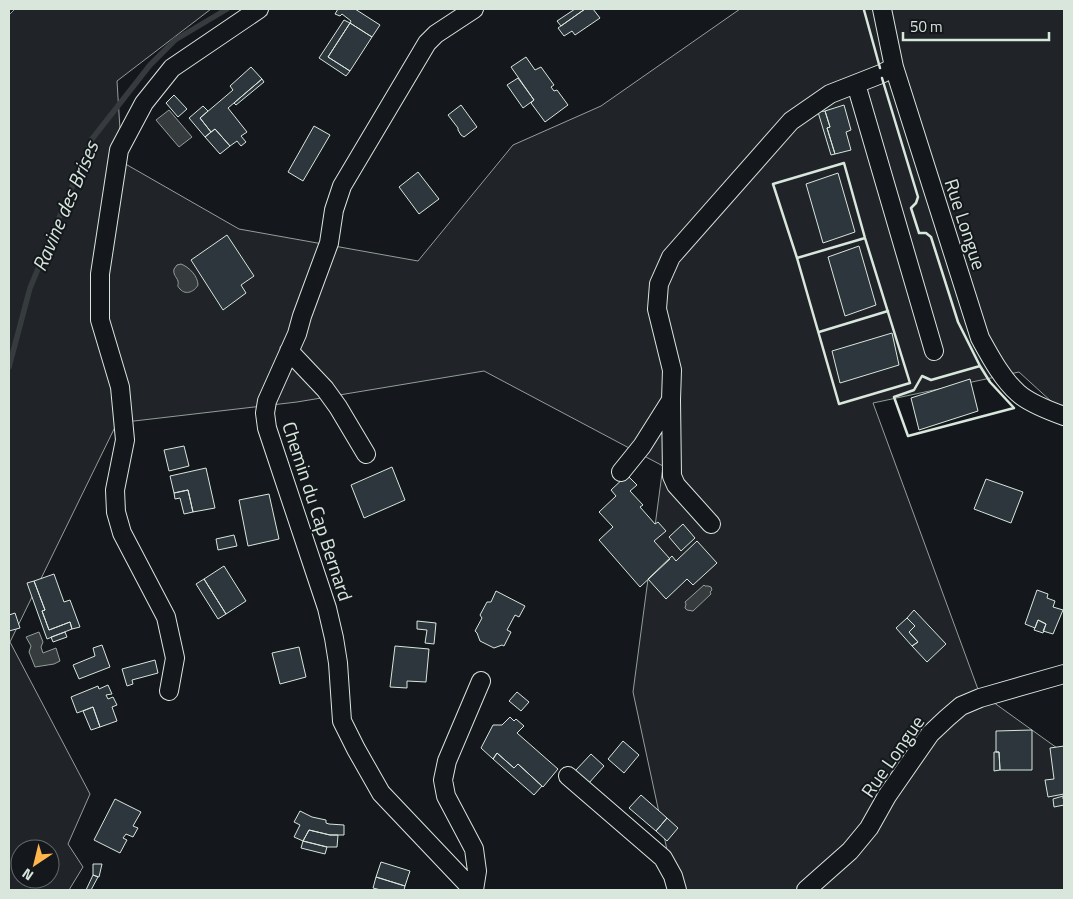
<svg xmlns="http://www.w3.org/2000/svg" width="1073" height="899" font-family="'Titillium Web',sans-serif">
	<style>
		.green { fill: #202428; stroke: #939e99; fill-rule: evenodd }
		.water { fill: #363b3e; stroke: #939e99 }
		.lines { fill: none; stroke-linecap: round; stroke-linejoin: round }
		.stream { stroke: #363b3e; stroke-width: 5.5 }
		.building { fill: #2c363c; stroke: #d8e6dc }
		.street-casing { stroke: #d8e6dc; stroke-width: 20 }
		.street { stroke: #14181c; stroke-width: 18 }
		.wall { stroke: #d8e6dc; stroke-width: 2.5 }
		.labels { text-anchor: middle; dominant-baseline: central; stroke-width: 4; stroke-linejoin: round; paint-order: stroke }
		.street-label { font-size: 19px; fill: #d8e6dc; stroke: #14181c }
		.water-label { font-size: 20px; font-style: italic; fill: #d8e6dc; stroke: #14181c }
	</style>
	<rect width="100%" height="100%" fill="#14181c"/>
	<!-- green -->
	<path class="green" d="M15 9H211L117 81 122 162 239 229 418 261 513 145 601 106 740 9H1064V413L1019 372 873 403 979 692 1064 753V890H681L675 887 633 692 663 466 484 371 297 402 117 423 10 642 90 794 68 844 83 867 69 890H9V15ZM20 849H50V879H20Z"/>
	<!-- water -->
	<path class="water" d="M169 110 192 137 179 147 156 120Z
		M181 264C189 267 198 276 198 285 195 291 186 296 180 289 176 285 179 286 178 281 176 276 173 275 174 269L177 265Z
		M704 585 705 586H708L711 587 712 590 710 592 711 594 693 611 687 610 685 608 686 604 685 602Z
		M39 632 43 642 41 647 43 653 56 648 60 661 54 664 35 667 29 652 31 646 26 637Z"/>
	<g class="lines">
		<!-- stream -->
		<path class="stream" d="M9 367 30 288 92 139 150 65 175 40 227 9"/>
	</g>
	<!-- building -->
	<path class="building" d="M338 9H355L380 25 372 37 350 23 351 21 342 14 340 16 335 14Z
		M575 9H585L561 26 557 21Z
		M585 9H593L600 18 575 35 572 31 564 36 558 28Z
		M344 20 350 23 328 57 350 71 346 76 319 58Z
		M350 23 372 37 350 71 328 57Z
		M526 57 535 70 541 67 554 85 551 87 554 91 557 90 568 105 545 122 531 103 534 100 511 67Z
		M251 67 262 79 228 108 247 132 241 136 246 142 241 146 237 141 230 146 215 129 211 132 200 118 233 90 230 86Z
		M518 78 534 100 523 108 507 85Z
		M262 79 264 82 236 105 234 103Z
		M174 95 187 109 178 117 166 103Z
		M461 105 477 127 464 137 461 135 458 130V128L448 115Z
		M844 105 851 130 846 132 851 150 835 154 827 128 830 127 825 111Z
		M203 106 208 111 200 118 211 132 205 137 189 118Z
		M825 111 830 127 827 128 835 154 831 155 818 112Z
		M314 126 330 135 303 181 288 172Z
		M215 129 230 146 220 154 205 137Z
		M418 172 439 199 419 214 399 187Z
		M838 173 855 232 823 243 806 184Z
		M227 235 254 276 241 285 246 293 223 310 191 260Z
		M859 246 876 305 845 316 828 257Z
		M892 333 899 365 840 383 832 351Z
		M970 379 978 411 919 430 911 398Z
		M184 446 189 466 169 471 164 450Z
		M392 467 405 500 364 518 351 485Z
		M206 468 215 508 193 512 188 490 174 493 170 476Z
		M627 475 637 485 630 491 643 505 640 507 655 524 658 522 666 531 654 541 670 559 640 587 599 540 613 527 599 512 616 496 611 490Z
		M986 479 1023 492 1011 523 974 509Z
		M188 490 193 512 184 514 180 498 175 499 174 493Z
		M269 494 279 539 248 546 239 500Z
		M683 524 695 538 681 551 669 537Z
		M234 535 237 546 218 550 216 539Z
		M697 541 717 563 693 585 687 579 666 599 648 579 672 556 676 561Z
		M224 566 246 601 226 614 204 579Z
		M54 574 64 602 70 600 80 627 72 629 70 622 49 630 42 611 45 610 34 581Z
		M204 579 226 614 218 619 196 584Z
		M34 581 45 610 42 611 49 630 70 622 72 629 47 639 27 583Z
		M1037 590 1048 594 1047 598 1055 601 1053 607 1063 610 1053 634 1043 631 1046 624 1038 620 1035 628 1025 624Z
		M496 591 525 606 519 617 515 615 507 630 511 632 504 646 502 645 494 648 480 641 477 633 475 631 482 618 480 615 487 602H491Z
		M914 610 946 644 927 662 912 646 918 642 909 632 915 626 907 618Z
		M15 613 20 628 9 631V615Z
		M907 618 915 626 909 632 918 642 912 646 896 628Z
		M1038 620 1046 624 1043 633 1034 630Z
		M417 621 436 623 434 644 425 643 427 630 417 629Z
		M65 632 67 637 53 642 51 637Z
		M102 645 110 667 79 679 73 665 95 656 93 648Z
		M395 646 429 649 426 682 407 681V688L390 687Z
		M299 647 306 677 280 684 272 653Z
		M155 660 158 673 132 680 133 684 127 686 122 669Z
		M108 685 112 694 106 695 108 699 113 697 117 705 112 707 117 721 100 727 93 707 77 713 71 697 98 686 99 689Z
		M517 692 529 702 521 711 509 701Z
		M93 707 100 727 91 730 83 711Z
		M510 717 514 721 516 719 524 726 517 733 558 769 543 787 518 764 514 768 497 753 493 759 481 748 493 725H502Z
		M1032 730V770H1000L999 752H996V731Z
		M623 741 639 755 624 773 608 759Z
		M1064 746V794L1048 797 1045 780 1054 779 1050 748Z
		M994 752H999L1000 770 994 771Z
		M497 753 514 768 518 764 542 786 534 795 493 759Z
		M591 754 604 766 589 783 575 771Z
		M641 795 667 818 656 831 629 808Z
		M1063 796V799L1064 798V805L1054 807 1053 799Z
		M115 799 141 812 133 826 138 828 133 837 126 834 123 838 127 840 120 853 94 840Z
		M300 811 312 817 326 820V823L329 824 344 825V835H330L309 830 303 841 294 837 300 825 294 822Z
		M667 818 678 828 667 841 656 831Z
		M309 830 330 835H338L337 847H327L303 841Z
		M303 841 327 847 325 854 301 848Z
		M381 862 410 871 405 886 376 877Z
		M93 864H102L99 877 93 875Z
		M93 875 98 877 91 890H86Z
		M376 877 405 886 404 890H381L373 888Z"/>
	<g class="lines">
		<defs>
			<path id="street" d="M882 9 894 67 980 338C990 356 1002 379 1018 393 1029 403 1050 411 1064 416
				M856 84 934 351
				M289 351 325 389 338 407 366 454
				M671 400 672 476 676 485 711 524
				M621 472 642 446 671 400 672 370 657 309 659 284 671 257 791 121 830 94 881 74 894 67
				M169 691 175 658 166 617 122 533 116 512 115 490 125 440 120 387 100 320V274L119 150 144 103 172 68 259 9
				M568 776 663 858 673 876 677 890
				M473 890 381 793 356 749 342 721 338 663 334 638 327 608 267 428 265 413 267 401 297 334 302 316 329 243 334 210 342 186 427 43 436 34 474 9
				M474 890 477 871 474 849 446 796 443 780 447 761 481 681
				M806 890 850 851 869 828 887 796 930 734 947 718 961 706 980 698 1064 674"/>
		</defs>
		<!-- street casing -->
		<use href="#street" class="street-casing"/>
		<!-- street -->
		<use href="#street" class="street"/>
		<!-- wall -->
		<path class="wall" d="M864 10 880 68
			M882 78 918 197 916 203 911 208 919 233H926L931 237 958 322 980 366
			M844 163 865 238 910 383 839 404 797 258 773 184Z
			M797 258 865 238
			M819 332 888 311
			M980 366 990 382 1014 408 908 436 894 397 914 390 922 376 931 380Z"/>
	</g>
	<g class="labels">
		<!-- street labels -->
		<g class="street-label">
			<text transform="translate(966 224) rotate(72)">Rue Longue</text>
			<text transform="translate(318 511) rotate(72)">Chemin du Cap Bernard</text>
			<text transform="translate(892 756) rotate(-55)">Rue Longue</text>
		</g>
		<!-- water labels -->
		<g class="water-label">
			<text transform="translate(65 206) rotate(-67)">Ravine des Brises</text>
		</g>
	</g>
	<!-- border -->
	<rect width="1073" height="899" fill="none" stroke="#d8e6dc" stroke-width="20"/>
	<!-- north arrow -->
	<g transform="translate(35 864) rotate(215)"><circle r="24" fill="#14181c" stroke="#626a69"/>
	<path d="M0-4L9 19L0 12L-9 19Z" fill="#ffb74d"/>
	<text y="-8" font-size="14" font-weight="bold" text-anchor="middle" fill="#d8e6dc">N</text>
	</g>
	<!-- scale -->
	<path d="M903 32v8h146v-8" fill="none" stroke="#d8e6dc" stroke-width="2.5"/>
	<text x="910" y="32" font-size="15" fill="#d8e6dc" stroke="#14181c" stroke-width="4" paint-order="stroke">50 m</text>
</svg>
